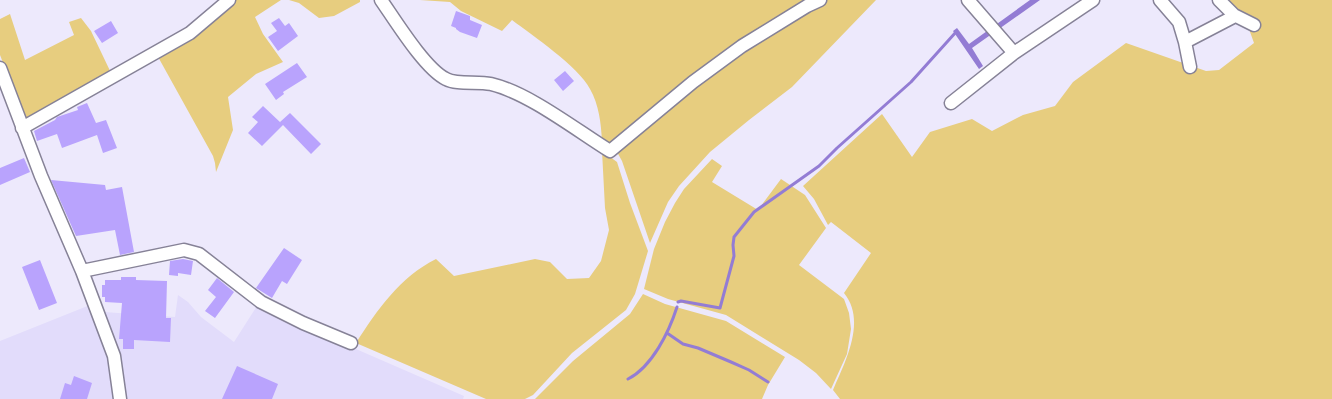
<svg xmlns="http://www.w3.org/2000/svg" width="1332" height="399" font-family="Lato,sans-serif">
	<style>
		.built { fill: #e2dcfb }
		.green { fill: #e7cd7f }
		.water { fill: #937cd4 }
		.lines { fill: none; stroke-linecap: round; stroke-linejoin: round }
		.stream { stroke: #937cd4; stroke-width: 3 }
		.building { fill: #b9a3fd }
		.minor-casing { stroke: #868297; stroke-width: 15 }
		.minor { stroke: #fff; stroke-width: 12 }
	</style>
	<rect width="100%" height="100%" fill="#ede9fc"/>
	<!-- built -->
	<path class="built" d="M178 295 188 302 201 317 234 342 257 306 464 396 463 399H127L120 356 104 312 175 317Z
		M90 305 109 359 114 399H0V341Z"/>
	<!-- green -->
	<path class="green" d="M234 0H281L255 17 263 34 283 62 256 74 228 97 233 130 216 172 215 163 213 156 157 55Z
		M289 0H360V2L334 16 319 18 299 3Z
		M420 0H815L610 145 602 141C601 123 599 105 590 89 578 66 533 36 512 20L502 31 461 11 450 2Z
		M827 0H876L792 87 749 120 710 152 679 186 668 202 650 243 622 161 617 152 680 96 808 8Z
		M1229 0H1332V399H840L833 390C845 362 867 321 844 293L871 253 831 222 828 225 814 199 803 186 882 114 912 157 930 132 972 119 992 131 1023 115 1055 106 1073 82 1126 43 1206 71 1219 70 1254 43 1249 29Z
		M10 14 25 60 74 35 69 22 81 18 91 31 112 75 26 122 0 55V19Z
		M602 151 617 162 630 203 648 251 635 294 626 310 572 353 533 395 525 399H486L356 343C377 310 400 277 436 259L454 276 535 259 550 262 567 279 589 278 601 261 609 230 605 208Z
		M712 159 722 166 712 182 758 210 781 179 805 195 826 228 799 265 844 299 849 313 851 329 847 354 831 389 816 373 799 360 726 315 668 299 644 289 654 249 665 222 675 203 684 189Z
		M643 294 665 304 726 321 785 357 768 385 762 399H535L573 361 630 314Z"/>
	<!-- water -->
	<path class="water" d="M1030 0H1040L972 48 983 66 979 69 953 31 957 28 969 44Z"/>
	<g class="lines">
		<!-- stream -->
		<path class="stream" d="M678 302 681 301 720 308 734 256 733 245 734 237 754 212 819 166 837 148 911 82 956 32
			M667 333 683 344 698 348 731 362 749 370 768 382
			M628 379C652 367 669 332 677 307"/>
	</g>
	<!-- building -->
	<path class="building" d="M456 11 470 16V20L482 25 477 38 460 32 456 29V28L451 26Z
		M279 18 285 26 289 23 298 36 278 51 268 37 277 31 271 23Z
		M111 21 118 33 102 43 94 31Z
		M297 63 307 77 283 92 284 94 276 100 265 84Z
		M565 71 574 81 563 91 554 80Z
		M87 103 96 123 106 120 117 148 103 153 97 135 62 148 57 134 37 141 34 131 55 120 57 117 78 110 77 107Z
		M263 106 281 123 280 122 290 113 321 144 311 154 283 125 262 146 248 133 258 122 252 117Z
		M24 158 30 172 0 185V168Z
		M51 180 105 185 106 190 122 187 134 252 120 255 115 230 76 236Z
		M284 248 302 260 287 284 282 281 272 298 256 288Z
		M183 259 193 261 191 275 178 273V276L169 275 170 261Z
		M40 260 57 303 39 310 22 267Z
		M121 277H136V280L167 281 166 318H171L170 342 134 340V349H123V339H119L122 303 105 302V297H102V285H105V280H121Z
		M217 278 234 292 215 318 205 311 216 297 208 290Z
		M237 366 278 384 272 399H222Z
		M74 376 92 383 87 399H60L65 383 71 385Z"/>
	<g class="lines">
		<defs>
			<path id="minor" d="M381 0C395 20 425 69 446 79 457 85 478 81 491 84 529 93 576 130 610 151L693 82 742 46 807 6 820 0
				M968 0 1014 53 1093 0
				M1160 0 1179 22 1185 42 1235 16 1219 0
				M1234 15 1254 25
				M1185 42 1190 67
				M0 68 41 176 82 271 114 356 120 399
				M951 103 1014 53
				M22 128 190 33 229 0
				M82 271 184 250 199 254 261 302 303 323 351 343"/>
		</defs>
		<!-- minor casing -->
		<use href="#minor" class="minor-casing"/>
		<!-- minor -->
		<use href="#minor" class="minor"/>
	</g>
</svg>
